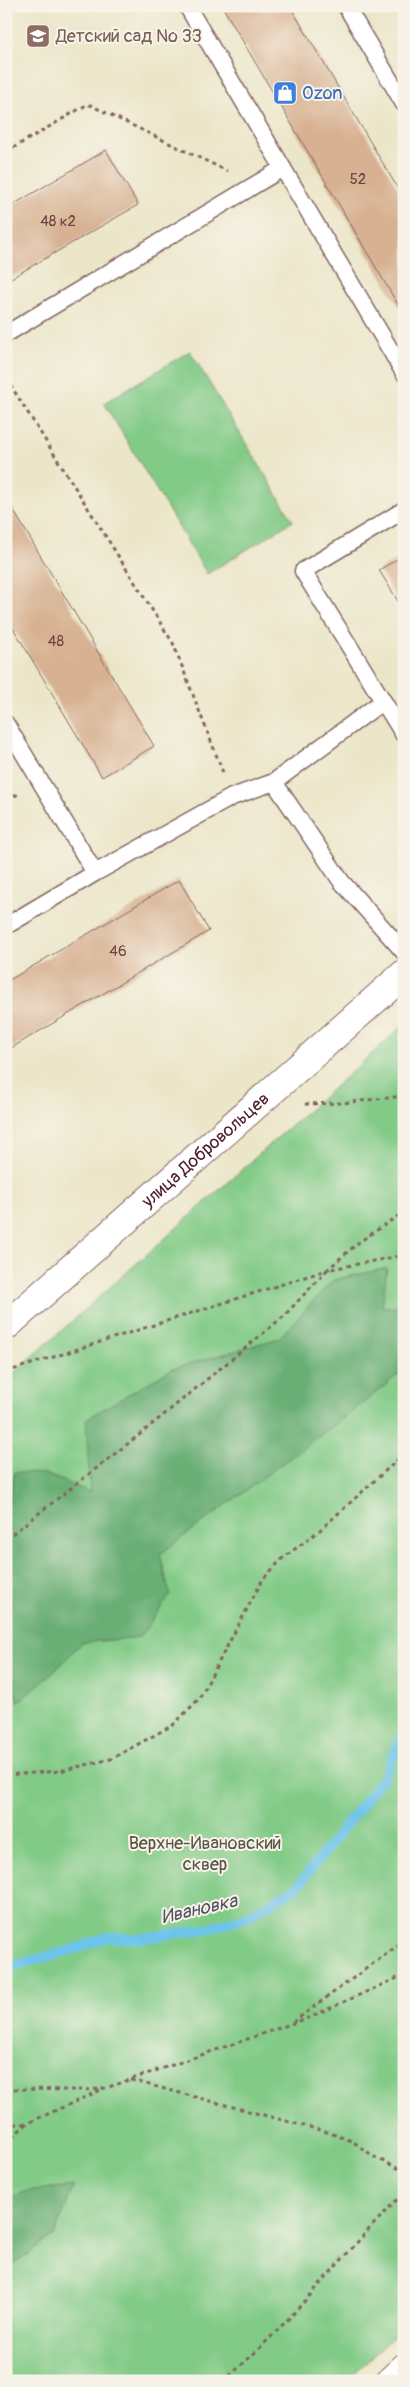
<svg xmlns="http://www.w3.org/2000/svg" width="410" height="2387" font-family="Pangolin,sans-serif">
	<style>
		.green { fill: #82cb87; stroke: #667559 }
		.forest { fill: #69af74; stroke: #5a6750 }
		.lines { fill: none; stroke-linecap: round; stroke-linejoin: round }
		.stream { stroke: #6dc4ea; stroke-width: 10 }
		.building { fill: #d7b191 }
		.lane-casing { stroke: #836562; stroke-width: 19 }
		.street-casing { stroke: #836562; stroke-width: 30 }
		.path { stroke: #836562; stroke-width: 3; stroke-dasharray: 4 4; stroke-linecap: butt }
		.lane { stroke: #fff; stroke-width: 16 }
		.street { stroke: #fff; stroke-width: 28 }
		.labels { text-anchor: middle; dominant-baseline: central; stroke-width: 4; stroke-linejoin: round; paint-order: stroke }
		.number-label { font-size: 15px; fill: #6d4444 }
		.education-label { font-size: 18px; fill: #785e54; stroke: #f7f3e8; text-anchor: start }
		.shop-label { font-size: 18px; fill: #366cbe; stroke: #f7f3e8; text-anchor: start }
		.street-label { font-size: 18px; fill: #4a1f2b; stroke: #f7f3e8 }
		.park-label { font-size: 18px; fill: #5b5347; stroke: #f7f3e8 }
		.water-label { font-size: 19px; font-style: italic; fill: #545164; stroke: #f7f3e8 }
	</style>
	<rect width="100%" height="100%" fill="#f7f3e8"/>
	<filter id="ink" filterUnits="userSpaceOnUse"><feTurbulence type="fractalNoise" baseFrequency=".02" numOctaves="2"/><feDisplacementMap in="SourceGraphic" scale="10" xChannelSelector="R" yChannelSelector="G"/><feConvolveMatrix kernelMatrix="1 2 1 2 8 2 1 2 1" color-interpolation-filters="sRGB"/></filter>
	<filter id="wash" filterUnits="userSpaceOnUse"><feTurbulence type="fractalNoise" baseFrequency=".0096" numOctaves="4" result="noise"/><feDisplacementMap in="SourceGraphic" scale="20" xChannelSelector="R" yChannelSelector="G"/><feGaussianBlur stdDeviation="1.12" result="paint"/><feColorMatrix in="noise" values="0 0 0 0 0 0 0 0 0 0 0 0 0 0 0 0 0 1.4 0 .05"/><feComposite in="paint" operator="in"/></filter>
	<g filter="url(#wash)">
		<rect width="100%" height="100%" fill="#ece6c9"/>
		<!-- green -->
		<path class="green" d="M190 351 293 521 207 574 104 403Z
			M404 1025V2327L346 2381H6V1380Z"/>
		<!-- forest -->
		<path class="forest" d="M387 1268 382 1306 404 1308V1370L361 1405 160 1554 170 1595 140 1637 81 1643 55 1671 18 1702 6 1664V1503H9L15 1472 45 1474 90 1492 86 1419 172 1369 279 1338 333 1280Z
			M74 2186 55 2234 6 2271V2199L30 2190Z"/>
		<g class="lines">
			<!-- stream -->
			<path class="stream" d="M6 1968 78 1948 107 1937 137 1939 207 1929 247 1917 297 1887 383 1778 404 1731"/>
		</g>
		<g id="blocks">
			<!-- building -->
			<path class="building" d="M222 6H290L404 199V315Z
				M106 150 138 205 6 281V209Z
				M6 498 154 746 102 777 6 616Z
				M404 555V611L379 570Z
				M179 880 209 931 6 1051V982Z"/>
		</g>
	</g>
	<g filter="url(#ink)">
		<use href="#blocks" fill-opacity="0" stroke="#836562" stroke-width="1"/>
		<g class="lines">
			<defs>
				<path id="lane" d="M187 6 404 373
					M346 6 404 104
					M6 334 283 168
					M383 701 404 735
					M6 724 95 873
					M274 782 383 701 303 571 404 510
					M6 926 95 873 232 797 274 782 341 881 404 952"/>
				<g id="street">
					<path id="s1" d="M6 1326 404 974"/>
					<path d="M390 2381 404 2368"/>
				</g>
			</defs>
			<!-- lane casing -->
			<use href="#lane" class="lane-casing"/>
			<!-- street casing -->
			<use href="#street" class="street-casing"/>
			<!-- path -->
			<path class="path" d="M6 152 88 104 227 171
				M6 378 173 643 224 775
				M6 793 20 796
				M305 1104 342 1103 404 1096
				M6 1372 327 1270 359 1242 404 1212
				M6 1539 144 1431 283 1317 327 1270 404 1255
				M6 1775 60 1771 111 1759 173 1725 199 1699 263 1579 283 1558 320 1530 404 1454
				M293 2022 404 1941
				M131 2080 324 2131 352 2141 376 2158 404 2171
				M6 2090C40 2087 73 2093 106 2088L308 2018 404 1975
				M6 2125 28 2123
				M6 2142 28 2123 101 2090
				M223 2381C290 2326 342 2254 404 2193"/>
			<!-- lane -->
			<use href="#lane" class="lane"/>
			<!-- street -->
			<use href="#street" class="street"/>
		</g>
	</g>
	<!-- icons -->
	<defs>
		<symbol id="school-square" viewBox="-11 -11 22 22"><rect x="-9" y="-9" width="18" height="18" rx="4" fill="#8d6e63" stroke="#f7f3e8"/><path d="M0-5L7-2L0 1L-7-2ZM-4 1L0 2.5L4 1V4Q0 6-4 4Z" fill="#fff"/></symbol>
		<symbol id="shop-square" viewBox="-11 -11 22 22"><rect x="-9" y="-9" width="18" height="18" rx="4" fill="#3f7fe0" stroke="#f7f3e8"/><path d="M-5-2.5h2.3a2.7 3.5 0 0 1 5.4 0H5L5.5 6h-11ZM-1.5-2.5h3a1.5 2.3 0 0 0-3 0Z" fill="#fff"/></symbol>
	</defs>
	<g fill-rule="evenodd">
		<use href="#school-square" x="24" y="22" width="28" height="28"/>
		<use href="#shop-square" x="271" y="79" width="28" height="28"/>
	</g>
	<g class="labels">
		<!-- number labels -->
		<g class="number-label">
			<text x="358" y="179">52</text>
			<text x="58" y="221">48 к2</text>
			<text x="56" y="641">48</text>
			<text x="118" y="951">46</text>
		</g>
		<!-- education labels -->
		<g class="education-label">
			<text x="56" y="36">Детский сад № 33</text>
		</g>
		<!-- shop labels -->
		<g class="shop-label">
			<text x="302" y="93">Ozon</text>
		</g>
		<!-- street labels -->
		<g class="street-label">
			<text stroke="none"><textPath href="#s1" startOffset="266">улица Добровольцев</textPath></text>
		</g>
		<!-- park labels -->
		<g class="park-label">
			<text x="205" y="1843">Верхне-Ивановский<tspan x="205" dy="21">сквер</tspan></text>
		</g>
		<!-- water labels -->
		<g class="water-label">
			<text transform="translate(199 1909) rotate(-13)">Ивановка</text>
		</g>
	</g>
	<!-- margin -->
	<rect width="410" height="2387" fill="none" stroke="#f7f3e8" stroke-width="25"/>
</svg>
